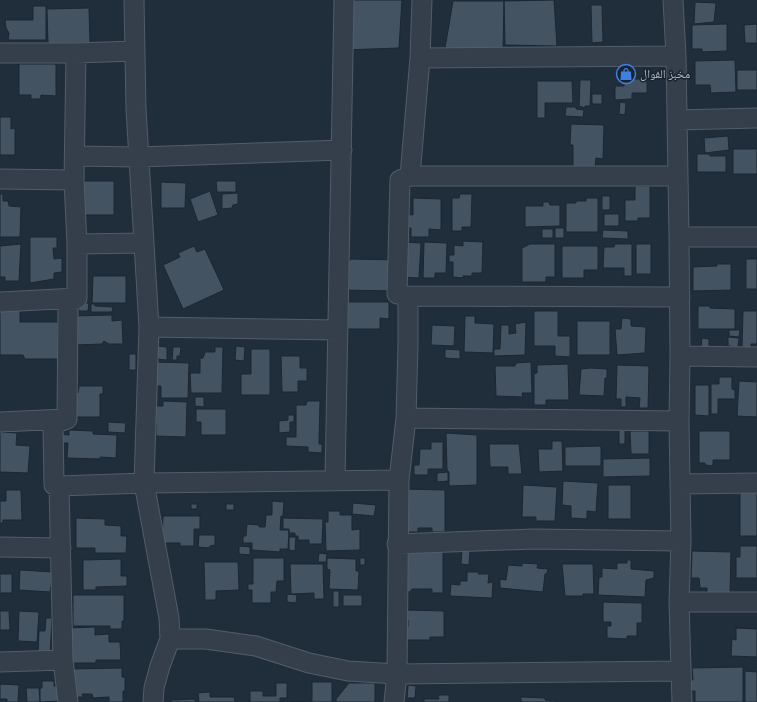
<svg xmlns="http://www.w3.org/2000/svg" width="757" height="702" font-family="Karla,'Noto Naskh Arabic',sans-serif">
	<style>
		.building { fill: #445362; stroke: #1b2631 }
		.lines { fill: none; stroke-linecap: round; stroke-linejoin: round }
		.minor-casing { stroke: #525d68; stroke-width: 21 }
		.minor { stroke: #343f4b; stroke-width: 19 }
		.labels { text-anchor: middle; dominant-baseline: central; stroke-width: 3; stroke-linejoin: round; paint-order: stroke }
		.poi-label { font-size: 12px; fill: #afbac7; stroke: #19242f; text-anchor: start }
	</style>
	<rect width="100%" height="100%" fill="#202e3b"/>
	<!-- building -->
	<path class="building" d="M344 0H402L399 48 343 50Z
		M554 0 557 46 505 45 504 1Z
		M453 1H504L503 52 445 48Z
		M695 2 716 3 714 22 694 24Z
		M591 5H602L603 42 592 43Z
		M33 6H46V40H8L9 33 6 28 5 20H33Z
		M89 8 90 43 48 44 47 9Z
		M727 24V51L702 52V49H692V25Z
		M757 24V43H745L744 25Z
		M735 60 736 92 711 93 710 85H695V61Z
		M19 64H56V96L41 95 40 99H31V95H19Z
		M737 70H757V90H737Z
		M624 79H647V93H632V99L615 100V86H624Z
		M580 80H591L590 106H585V108L579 106Z
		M537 81H572L573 103H545V118H537Z
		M592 94H602V104H592Z
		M620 102 626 103 625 115 619 114Z
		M566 107H576V109L584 110 583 117 565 116Z
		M0 117H11V129L15 128V155H0Z
		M571 124 604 125 603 159 596 158 595 167H573V145H570Z
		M728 136 729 150 705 153 704 138Z
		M733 149H757V174H733Z
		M697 154H709L710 156H726V172H697Z
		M71 181H114V215H78Z
		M216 181H236V192H217Z
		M161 182 186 183 185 208H161Z
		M635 186H650V218H638V221H625V200H635Z
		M210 191 218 215 198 222 190 199Z
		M238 193V204L233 205 232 208 222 209V194Z
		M0 194H3V201H8L9 206 21 207 20 237H0Z
		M460 194H472L471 227H462V231H452V198H459Z
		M602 196H610V210H602Z
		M413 198 441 199V230L429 229V237H411V228H404V214L413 215Z
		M586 198H598V232H566V203H576V201H586Z
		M543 202H549L550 205H560V226L525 227V206H543Z
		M604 214H619V226H604Z
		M555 228H564V238H555Z
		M542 229H553V238H542Z
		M603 230 628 231V239L602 238Z
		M30 237H57V248H53L54 259 62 258V272L54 273V279L30 283Z
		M463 241 483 242 482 273H472V276H463V278L453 277V262H449V255H454V245L463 246Z
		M404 242 421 243 419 278 402 277Z
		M424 242 447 243 446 273H435V278H423Z
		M21 244 19 281H5V277H0V246Z
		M530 244H555V277H546V282H522V248Z
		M615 244H632V276H624V268H603L604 247H614Z
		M636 244H651V274H636Z
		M194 246 197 252 205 249 224 290 183 309 163 265 180 257 178 253Z
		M562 246H598V270H584V278H562Z
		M351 259 397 260 393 291 344 290V267Z
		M746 259H757V289H746Z
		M717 264H731V290L693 291V267L717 266Z
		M93 276H126V303H92Z
		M342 302H389V319L380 318V329H342Z
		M79 303H89L88 311H79Z
		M91 304H95V306L113 307 112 312H91Z
		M698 306H710V308L735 309V329H698Z
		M0 307H20V322H58V359H25L23 355H0Z
		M534 311H558V336H570V357L555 356V346H534Z
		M743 311H757V344H751V348L742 347Z
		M112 315V321L122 320 123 344H109L104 341 102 344 75 345 73 316Z
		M465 316H475V323L494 324 493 353 464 352Z
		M622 318 631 319V326L646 327 645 353 617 355 615 329H621Z
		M577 321H610V355H577Z
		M526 322 525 355 494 356V349H500L501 325H509V334L516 333 515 324Z
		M432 325 455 326 454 346 431 345Z
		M729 330H740L739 337 729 336Z
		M728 337 739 338 738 347 728 346Z
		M702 338 709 339V347H701Z
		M157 346 167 347V360L157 359Z
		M236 346 245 347 244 361 235 360Z
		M173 347H181L180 356H177V360H172Z
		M215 347H223L222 393H191L190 373H200V358H203L205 352H215Z
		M251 349H270V395H241V374H251Z
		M445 349 460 350V359L445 358Z
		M129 354H136V370H129Z
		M281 356H300V368H307V381H298V392H282Z
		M154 362 189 363 188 398H161V386H153Z
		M531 362 532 393H522L523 397 496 396 495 366H515L516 363Z
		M568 364 569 400H546V405H534V374L537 373V365Z
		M617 365 649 366 648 408H639L640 398 626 397V407H621V399H616Z
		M591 368 607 369V378H605L604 396 579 395 581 369Z
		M719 377H732V389L735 390V399H718V414H711V384H719Z
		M739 381 757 382V417L737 416Z
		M695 385H709V416L695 415Z
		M79 386H103V394H100V417H75V393H78Z
		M195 397H204V407L195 406Z
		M163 401 187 402 186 437 156 436V423H152L153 406H163Z
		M307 401H320L319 444H322V453L308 452V447L286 446V437H296V405H306Z
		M196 409H226V435H201V422H196Z
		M288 415H294V422H290V432L279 433V421L288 420Z
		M108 422 126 423 125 433 108 432Z
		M69 430 93 431V434L117 435 116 458 100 457V459L67 458 68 443H59L60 434 69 435Z
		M619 430H625V444H619Z
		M630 431H649V454H631Z
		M699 431H730V460H713V466L705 465V463H699Z
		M0 432 17 433 16 445 30 446 28 473 0 472Z
		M446 433 477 435V485L449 486V472L447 470Z
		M552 441H562L563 471 539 472 538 449H552Z
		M431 442H443V469H428V475H414V465H419L420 449H431Z
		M489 444H519L522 474H508V467H490Z
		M601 446V466H565V447Z
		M650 458V476L603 477V459Z
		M448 472V481L437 482V473Z
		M563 481 598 483 596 512 587 511V519L571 518V506L562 505Z
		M523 485 557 487 555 521H536V517H522Z
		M608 485H631V519H608Z
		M403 489 445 490V532H432V528H418V532H403Z
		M6 490H21L22 520H3V522L0 524V501H6Z
		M740 492H757V536H740Z
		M272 501 284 502 283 516H281L280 530H289L288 549H280V552L252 550V543H243V536H246L247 524 259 525V527H265L266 515H272Z
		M353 503 376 505 374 516 352 514Z
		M191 504H197V509H191Z
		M226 504H234V510H226Z
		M328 511H340V515H352V530L360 529V550L326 551 325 522H328Z
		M163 516H200V529H194V546H180V543H162Z
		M76 518 105 519V525L121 526V536H127L126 553H95V548H76Z
		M283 518 323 519 322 544H309V540H298V536H295V533H289V529H283Z
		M199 535H215V545L210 546 209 548 198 547Z
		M289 537H296L295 551 289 550Z
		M239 546 250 547V555L239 554Z
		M740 546H757V578H736V557H740Z
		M462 549 470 550 469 565 461 564Z
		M692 551 731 552 730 594 707 593V588H700L699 578H691Z
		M401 552H443V593H432V589H412L410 592H401Z
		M319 553 327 554 326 562H318Z
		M253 558H284V581H277L276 592H271V603H252V590H248V584H253Z
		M327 558 356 559V571H359L358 590 329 589 330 570 327 569Z
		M360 558H365V565H360Z
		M121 559V576H127V586L96 587V590H83V560Z
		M627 560H631V569L654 571V578L646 580 645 597 598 595 599 577H602V568L617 569V563H627Z
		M204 562H238L239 590 216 591V600H205Z
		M522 563 538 564 537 568 548 569 547 573 545 574 543 592 500 588V579L506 580 508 565 522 566Z
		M290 564H323L324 599H314V593L291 594Z
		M562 564H593L594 594H583V596H565Z
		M20 570 53 572 50 592 19 590Z
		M467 572H479L478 574H489L488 583 493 582 492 598 450 596 451 584 460 585V581H467Z
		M0 574H12V593H0Z
		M333 591H339V607H333Z
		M287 594 297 595 296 603 287 602Z
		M73 595H124V621H122V629H110V626H73Z
		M343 595H362V606H343Z
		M603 602 642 603V623H637V636H627V639L607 638V626H611V622H603Z
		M406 610 444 611V637H430V640H403V627H408V620H406Z
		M0 611H9L10 630H0Z
		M19 611 39 612 37 642 18 641Z
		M46 618H52L50 654H38L39 631H45Z
		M95 627V635L109 634V642H120L121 660H96V663H69L68 628Z
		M736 628 757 629V657L731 656 732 639 736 640Z
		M743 667V702H695V691H688V680H693L692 668Z
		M122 668V677H125V691H123V702H109V697L93 698 92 694H82L83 697H71V669Z
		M745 671 757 672V702H745Z
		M42 681H54V686H59L60 701 40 702V688H42Z
		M312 682H332V702H289L312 701Z
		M276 683H287V698H280V702H250V691H263V696H276Z
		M349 683H375V702H336V699Z
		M0 684 19 685 18 702H7V699H0Z
		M408 685 416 686 415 698H407Z
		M26 688H39L40 702H27Z
		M210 692V697H234L235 702H199L198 693Z
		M438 695H449V702H424V699H439Z
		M521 697 545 698V700L556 701 555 702H521Z
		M195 699V702H171V700Z"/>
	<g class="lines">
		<defs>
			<path id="minor" d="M134 0 136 109 149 327 144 483 169 618 170 639 160 666 154 688 153 702
				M673 0 676 56 679 237 680 356 679 421 681 541 679 602 682 702
				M0 53H76
				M420 58 676 56
				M677 120 757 118
				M75 156 138 157 342 150
				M410 176H678
				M0 179 74 180
				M679 237H757
				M77 244 144 243
				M408 296 680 297
				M0 302 77 298
				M149 327 338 330
				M680 356 757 357
				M406 418 679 421
				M0 422 65 419
				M335 480 344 0
				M680 484 757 483
				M59 486 144 483 399 480
				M397 544 533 539 681 541
				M0 547 61 548
				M679 602H757
				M170 639H206L256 646 309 663 348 671 397 674 681 671
				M0 662 63 660
				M68 702 63 660 59 486 54 485 53 424 67 419 68 304 77 298V244L74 180 76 53 134 51
				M394 702 397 674 399 480 406 418 408 345V296L397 294 400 180 410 176 420 58 422 0"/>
		</defs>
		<!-- minor casing -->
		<use href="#minor" class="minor-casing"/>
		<!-- minor -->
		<use href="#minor" class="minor"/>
	</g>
	<!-- icons -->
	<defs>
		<symbol id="shop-ring" viewBox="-11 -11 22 22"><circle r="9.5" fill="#19242f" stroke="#3f7fe0" stroke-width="1.5"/><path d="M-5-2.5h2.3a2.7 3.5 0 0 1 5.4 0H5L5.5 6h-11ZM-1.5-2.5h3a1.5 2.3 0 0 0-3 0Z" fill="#3f7fe0"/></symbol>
	</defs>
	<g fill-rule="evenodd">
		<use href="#shop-ring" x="615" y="63" width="22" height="22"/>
	</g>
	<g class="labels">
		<!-- poi labels -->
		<g class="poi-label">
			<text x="640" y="74">مخبز الفوال</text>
		</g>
	</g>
</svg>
